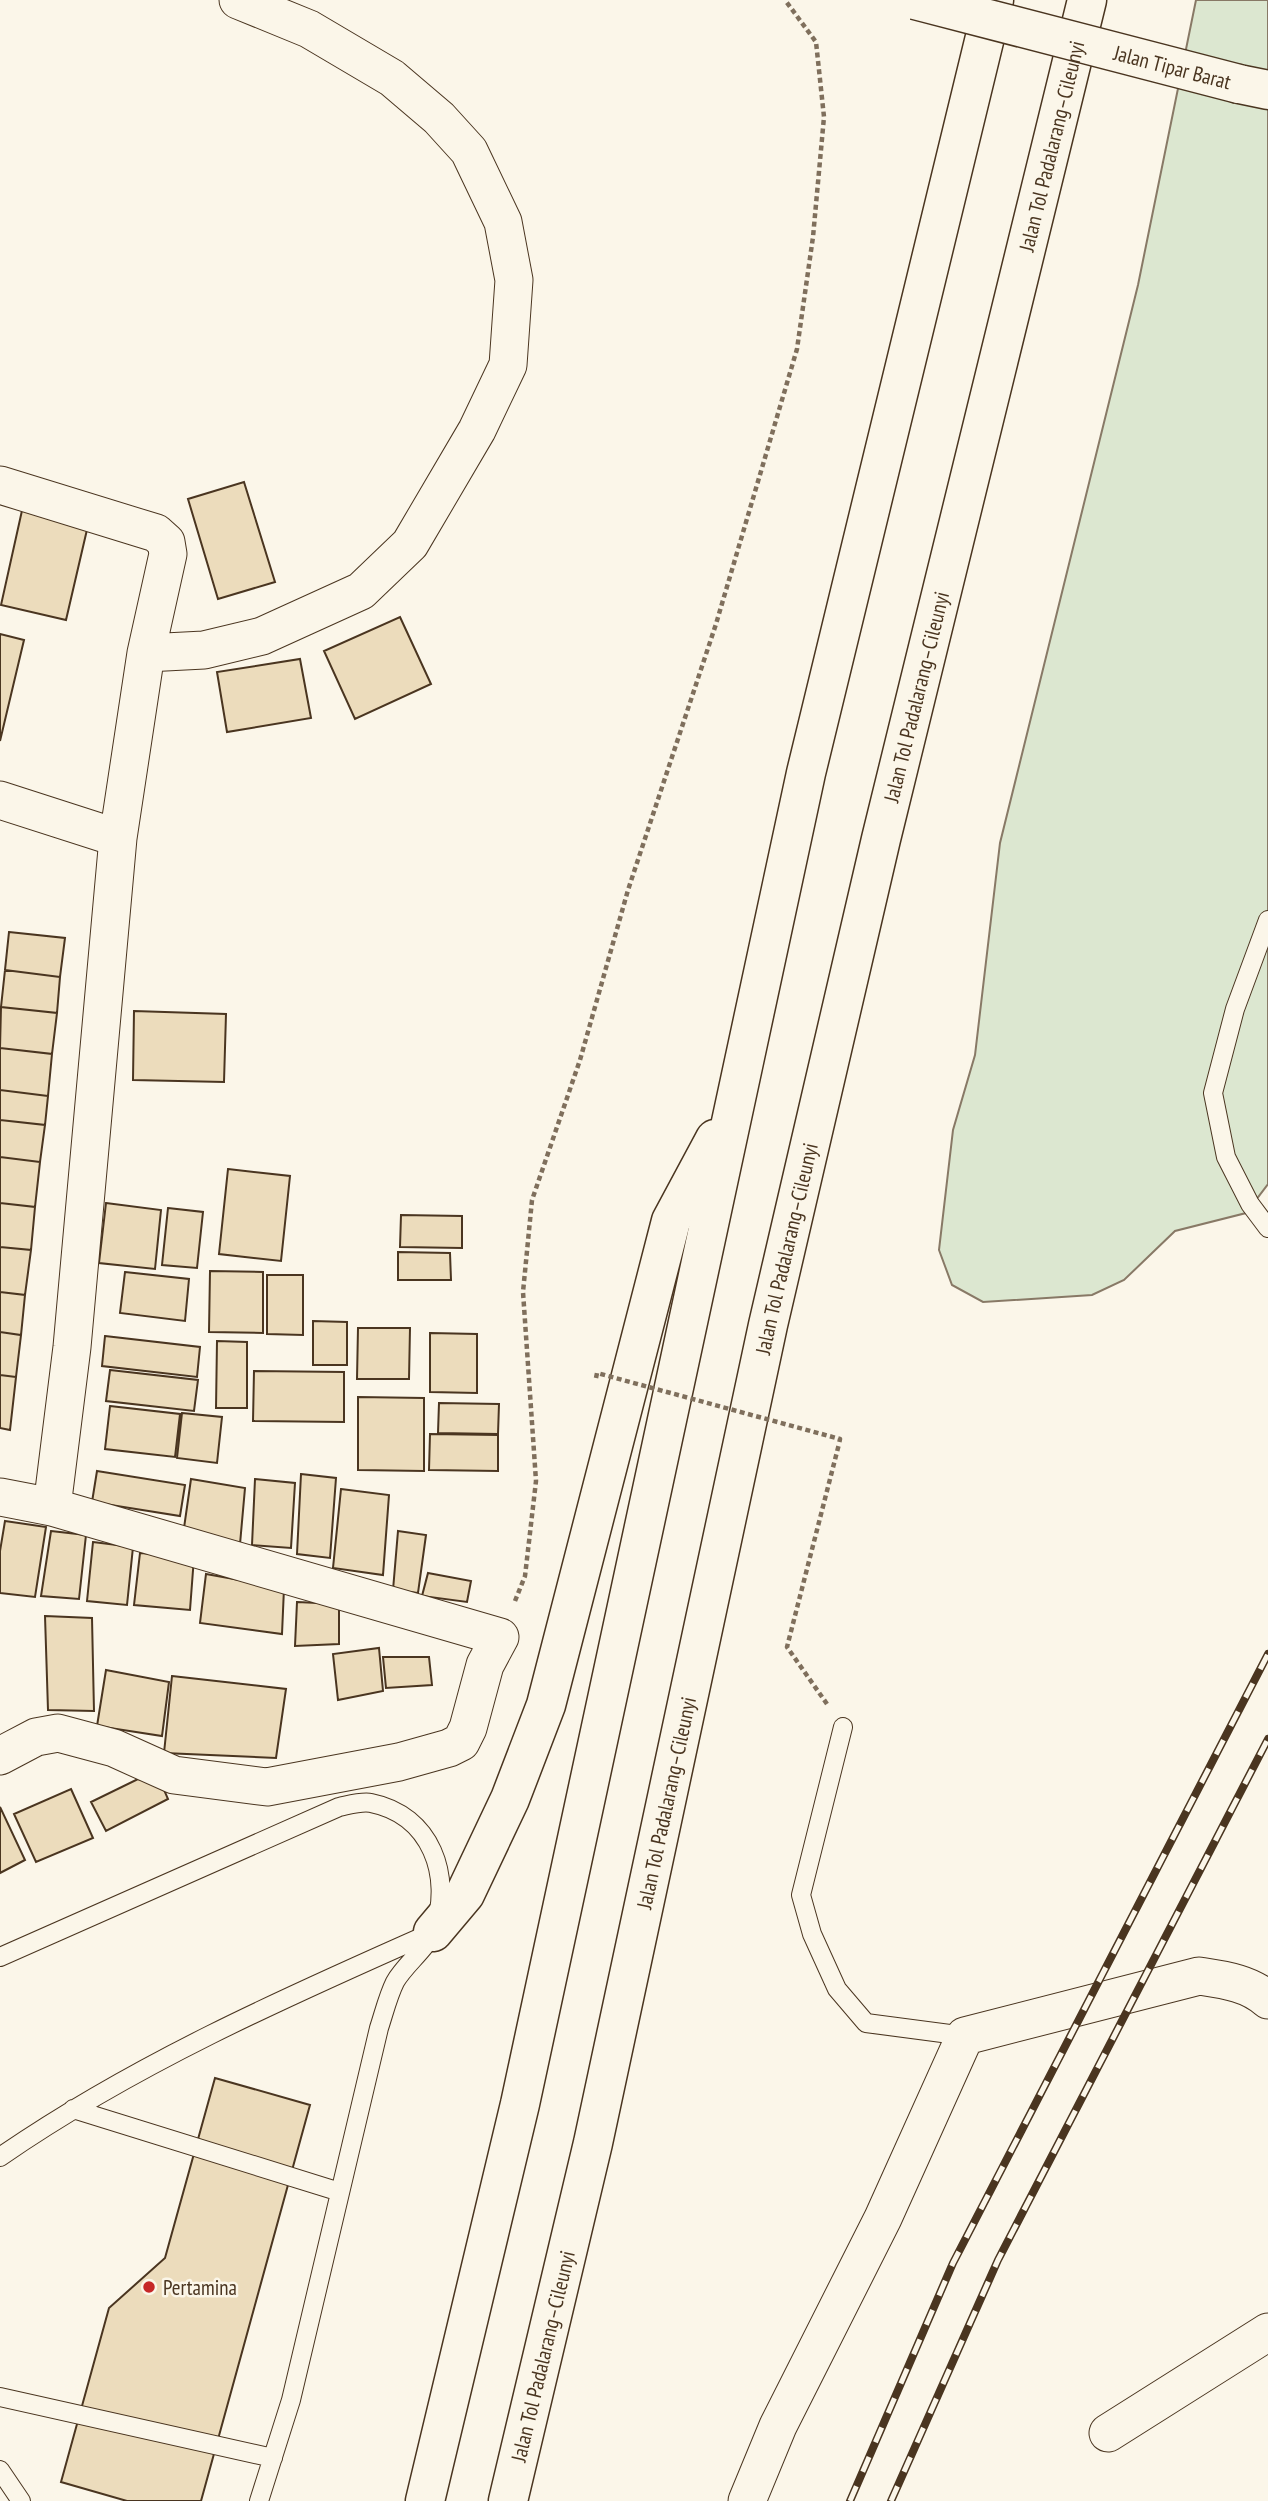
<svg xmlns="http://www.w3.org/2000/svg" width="1268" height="2501" font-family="'PT Sans Narrow',sans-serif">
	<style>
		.green { fill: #dce7d0; stroke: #887966; stroke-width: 2 }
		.building { fill: #ecdcbc; stroke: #4a3520; stroke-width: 2 }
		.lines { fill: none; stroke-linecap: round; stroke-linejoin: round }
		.service-casing { stroke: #4a3520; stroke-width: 20 }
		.minor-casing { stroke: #4a3520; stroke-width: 39 }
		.tertiary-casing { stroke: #4a3520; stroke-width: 41 }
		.motorway-casing { stroke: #4a3520; stroke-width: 41 }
		.path { stroke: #7f6f5c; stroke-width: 4.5; stroke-dasharray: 5 3.5; stroke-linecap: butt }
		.service { stroke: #fbf6e9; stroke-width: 18 }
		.minor { stroke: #fbf6e9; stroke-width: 37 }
		.tertiary { stroke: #fbf6e9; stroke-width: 38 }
		.motorway { stroke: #fbf6e9; stroke-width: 38 }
		.rail-casing { stroke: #4a3520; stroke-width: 8 }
		.rail { stroke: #fbf6e9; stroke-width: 5; stroke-dasharray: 16; stroke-linecap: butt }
		.tertiary-bridge-casing { stroke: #4a3520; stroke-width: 41; stroke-linecap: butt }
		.path-bridge { stroke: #7f6f5c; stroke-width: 4.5; stroke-dasharray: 5 3.5; stroke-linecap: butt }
		.tertiary-bridge { stroke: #fbf6e9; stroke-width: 38 }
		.poi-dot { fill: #c62828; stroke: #fbf6e9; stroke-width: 2.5 }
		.labels { text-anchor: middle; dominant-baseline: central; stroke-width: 5; stroke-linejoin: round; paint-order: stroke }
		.street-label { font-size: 21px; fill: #4a3520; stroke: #fbf6e9 }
		.poi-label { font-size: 21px; fill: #4a3520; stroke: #fbf6e9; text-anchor: start }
	</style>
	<rect width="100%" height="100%" fill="#fbf6e9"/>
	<!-- green -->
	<path class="green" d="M1196 0H1268V1184L1246 1213 1175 1231 1124 1280 1092 1295 983 1302 952 1285 939 1250 953 1130 975 1055 1000 843 1138 285Z"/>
	<!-- building -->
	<path class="building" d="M244 482 275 582 218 599 188 499Z
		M23 506 89 521 66 620 1 605Z
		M400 617 431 684 355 719 324 651Z
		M0 634 24 640 0 741Z
		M300 659 311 718 227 732 217 672Z
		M9 932 65 938 60 977 5 970Z
		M5 970 60 977 57 1013 1 1007Z
		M1 1007 57 1013 52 1054 0 1048Z
		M134 1011 226 1014 224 1082 133 1080Z
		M0 1048 52 1054 48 1096 0 1090Z
		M0 1090 48 1096 45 1125 0 1120Z
		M0 1120 45 1125 40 1162 0 1157Z
		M0 1157 40 1162 35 1207 0 1203Z
		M228 1169 290 1176 281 1261 219 1254Z
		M0 1203 35 1207 31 1250 0 1247Z
		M106 1203 161 1210 155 1269 99 1263Z
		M168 1208 203 1212 197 1268 162 1265Z
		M401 1215 462 1216V1248L400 1247Z
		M0 1247 31 1250 25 1295 0 1292Z
		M398 1252 450 1253 451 1280H398Z
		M210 1271 263 1272V1333L209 1332Z
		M125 1272 189 1279 185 1321 120 1313Z
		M267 1275H303V1335L267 1334Z
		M0 1292 25 1295 21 1335 0 1332Z
		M313 1321 347 1322V1365H313Z
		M358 1328H410L409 1379H357Z
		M0 1332 21 1335 16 1377 0 1375Z
		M430 1333 477 1334V1393L430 1392Z
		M105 1336 200 1347 197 1377 102 1366Z
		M217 1341 247 1342V1408H216Z
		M110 1370 198 1380 194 1411 106 1401Z
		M254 1371 344 1372V1422L253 1421Z
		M0 1375 16 1377 10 1430 0 1428Z
		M358 1397 424 1398V1471L358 1470Z
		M439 1403 499 1404 498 1434 438 1433Z
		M110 1406 180 1414 175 1457 105 1449Z
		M182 1413 222 1417 217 1463 177 1458Z
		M430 1434 498 1435V1471L429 1470Z
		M97 1471 185 1485 180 1516 92 1502Z
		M301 1474 336 1478 330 1558 297 1554Z
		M191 1479 245 1488 240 1544 183 1535Z
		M255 1479 295 1483 291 1548 252 1545Z
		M341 1489 389 1495 383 1575 333 1568Z
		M5 1521 46 1527 35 1597 0 1593V1551Z
		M51 1531 86 1535 79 1599 41 1596Z
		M398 1531 426 1535 418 1593 393 1590Z
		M93 1542 133 1547 127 1605 87 1601Z
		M140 1553 194 1557 190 1610 134 1605Z
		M428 1573 471 1581 467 1602 422 1596Z
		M206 1574 284 1588 282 1634 200 1623Z
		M297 1602 339 1604V1644L295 1646Z
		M45 1616 92 1618 94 1711 48 1710Z
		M379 1648 383 1691 338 1700 333 1654Z
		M383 1657H429L432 1685 386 1688Z
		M106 1670 169 1682 162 1736 97 1726Z
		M172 1676 286 1689 276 1758 164 1753Z
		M138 1779 162 1785 168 1799 106 1831 91 1802Z
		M71 1789 93 1838 36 1862 14 1814Z
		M0 1807 25 1860 0 1873Z
		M215 2078 310 2105 201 2501H127L61 2482 109 2308 165 2258Z"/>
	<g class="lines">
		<defs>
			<path id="service" d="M1268 920 1235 1009 1213 1093 1226 1157 1250 1204 1268 1228
				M843 1727 801 1895 812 1934 837 1989 866 2023 965 2036
				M0 1957 339 1807C349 1805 362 1801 371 1803 431 1815 453 1876 434 1930 427 1949 405 1964 395 1982 388 1996 384 2013 379 2028L291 2400 259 2501
				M73 2109 340 2192
				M0 2157C133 2065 284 1998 431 1933
				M0 2397 273 2458
				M0 2470 21 2501"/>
			<path id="minor" d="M0 485 156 533 166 542 168 554 146 653 118 838 72 1347 52 1507
				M146 653 204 650 262 636 361 591 410 544 477 430 508 365 514 280 503 222 469 151 439 118 392 78 309 29 238 0
				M0 800 118 838
				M0 1497 52 1507 500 1637 485 1665 468 1728 461 1742 449 1748 399 1762 267 1787 174 1775 114 1748 58 1733 36 1737 0 1756
				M1108 2433 1268 2332
				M747 2501 778 2426 883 2218 965 2036 1199 1976C1225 1980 1249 1983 1268 2000"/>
			<path id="tertiary" d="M1239 84 1268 90"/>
			<g id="motorway">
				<path d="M433 1932 465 1894 510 1799 546 1705 671 1221 715 1139"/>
				<path d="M425 2501 520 2104 806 773 994 0"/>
				<path id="s1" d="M508 2501 593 2143 768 1325 881 839 1087 0"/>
			</g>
		</defs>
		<!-- service casing -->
		<use href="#service" class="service-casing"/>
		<!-- minor casing -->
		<use href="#minor" class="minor-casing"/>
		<!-- tertiary casing -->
		<use href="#tertiary" class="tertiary-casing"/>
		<!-- motorway casing -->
		<use href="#motorway" class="motorway-casing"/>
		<!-- path -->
		<path class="path" d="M515 1601 525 1576 536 1481 523 1292 532 1200 580 1060 628 890 716 624 797 349 813 237 824 117 816 42 785 0
			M827 1704 787 1647 839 1444"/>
		<!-- service -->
		<use href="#service" class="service"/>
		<!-- minor -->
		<use href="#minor" class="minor"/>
		<!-- tertiary -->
		<use href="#tertiary" class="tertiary"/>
		<!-- motorway -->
		<use href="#motorway" class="motorway"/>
		<defs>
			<path id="rail" d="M850 2501 953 2263 1268 1654
				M891 2501 998 2260 1268 1739"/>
		</defs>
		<!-- rail casing -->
		<use href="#rail" class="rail-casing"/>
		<!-- rail -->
		<use href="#rail" class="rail"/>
		<defs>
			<g id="tertiary-bridge">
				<path id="s2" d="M915 0 1239 84"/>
			</g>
		</defs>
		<!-- tertiary-bridge casing -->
		<use href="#tertiary-bridge" class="tertiary-bridge-casing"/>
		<!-- path-bridge -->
		<path class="path-bridge" d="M596 1378 597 1373 840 1439 839 1444"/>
		<!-- tertiary-bridge -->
		<use href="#tertiary-bridge" class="tertiary-bridge"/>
	</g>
	<!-- markers -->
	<circle class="poi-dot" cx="149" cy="2287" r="7"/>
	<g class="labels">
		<!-- street labels -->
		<g class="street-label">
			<text stroke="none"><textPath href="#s2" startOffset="266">Jalan Tipar Barat</textPath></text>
			<text stroke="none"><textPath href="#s1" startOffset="2417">Jalan Tol Padalarang–Cileunyi</textPath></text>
			<text stroke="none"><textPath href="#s1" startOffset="1850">Jalan Tol Padalarang–Cileunyi</textPath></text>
			<text stroke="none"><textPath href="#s1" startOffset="1283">Jalan Tol Padalarang–Cileunyi</textPath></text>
			<text stroke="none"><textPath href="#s1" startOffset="716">Jalan Tol Padalarang–Cileunyi</textPath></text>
			<text stroke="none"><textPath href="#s1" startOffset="149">Jalan Tol Padalarang–Cileunyi</textPath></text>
		</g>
		<!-- poi labels -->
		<g class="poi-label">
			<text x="163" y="2287">Pertamina</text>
		</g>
	</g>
</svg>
